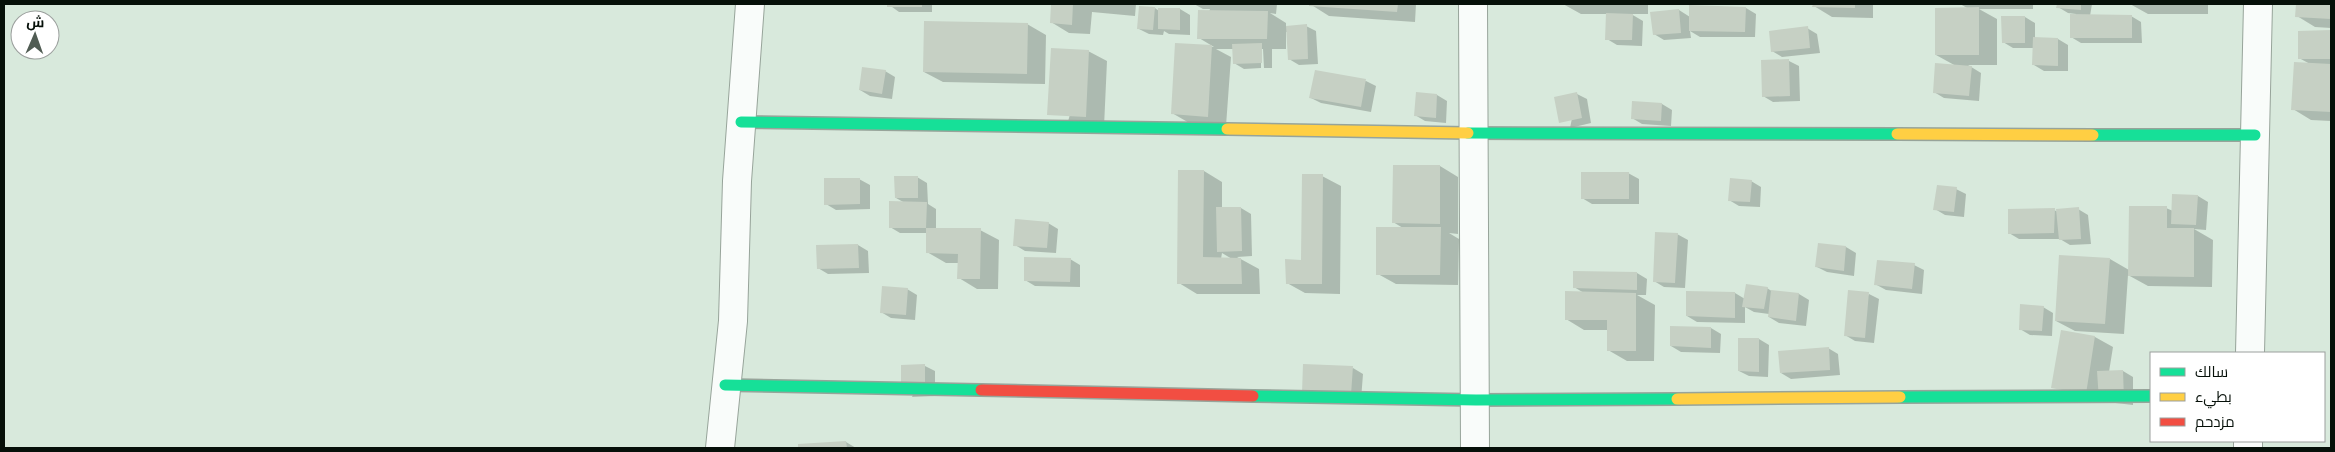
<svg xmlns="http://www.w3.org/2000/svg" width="2335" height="452" font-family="Raleway,Cairo,sans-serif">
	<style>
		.shadow { fill: #0003; fill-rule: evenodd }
		.building { fill: #c6d0c4 }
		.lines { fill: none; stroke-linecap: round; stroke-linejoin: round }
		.street-casing { stroke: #97a49a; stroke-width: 30 }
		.fast-casing { stroke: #97a49a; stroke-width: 14 }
		.slow-casing { stroke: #97a49a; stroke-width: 14 }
		.jam-casing { stroke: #97a49a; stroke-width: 14 }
		.street { stroke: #f9fcfa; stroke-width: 28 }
		.fast { stroke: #16e098; stroke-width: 11 }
		.slow { stroke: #ffcf43; stroke-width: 11 }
		.jam { stroke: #f24e42; stroke-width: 11 }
	</style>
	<rect width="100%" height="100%" fill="#d8e9dc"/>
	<!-- shadow -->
	<path class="shadow" d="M888 4H932V12H899Z
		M1052 4H1136L1135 16 1092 12 1090 34 1069 33 1051 22Z
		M1194 4H1277L1276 14 1270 13 1286 23V27L1306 26 1316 31 1318 64 1299 65 1289 59 1288 32H1286V49H1272V68H1264L1263 49H1261V68L1244 69 1234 63V49H1216L1231 57 1226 126 1191 124 1172 113 1176 44 1214 47 1199 38 1210 9H1203Z
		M1310 4H1416L1415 22 1329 16Z
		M1563 4H1648V14H1631L1643 21 1642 46 1617 45 1607 39 1608 14H1581Z
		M1814 4H1873V18L1832 17 1814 6Z
		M1960 4H2033V9H1979L1997 19V65H1968L1981 73 1979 101 1944 98 1934 92 1956 66 1936 55 1969 9Z
		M2058 4H2092L2090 16H2131L2141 22 2142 43H2081L2071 37 2076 14 2068 13 2058 7Z
		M2130 4H2208V14H2148Z
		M2297 4H2331V28L2315 27 2297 16Z
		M1691 6 1746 8 1756 14 1755 37H1700L1690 31 1691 38 1664 40 1654 34 1679 10 1690 17Z
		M1155 8 1159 11 1180 9 1190 15V35L1169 34 1164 31 1163 35 1149 34 1139 29Z
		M2025 17 2035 23V39H2058L2068 45V71H2044L2034 65V48H2013L2003 42Z
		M1027 24 1046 35 1045 84 943 82 924 72Z
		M1807 28 1817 34 1820 53 1782 57 1772 51Z
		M2331 31 2330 64 2331 121 2311 120 2293 109 2310 64 2299 58V32Z
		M1088 51 1107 61 1104 127 1067 125Z
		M1789 61 1799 66 1800 101 1773 102 1763 96Z
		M885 71 895 77 892 99 870 96 860 90Z
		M1366 81 1376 86 1371 112 1321 103 1311 98Z
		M1417 93 1437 95 1447 101 1446 123 1425 121 1415 115Z
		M1577 94 1587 99 1591 123 1570 128Z
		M1662 104 1672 110 1671 126 1642 124 1632 118Z
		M1394 166H1440L1458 177V234L1449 233 1459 239 1458 285 1396 284 1378 274 1403 228 1393 222Z
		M1204 171 1222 182V208H1241L1251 214 1252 256 1237 257 1259 269 1260 294H1197L1179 283ZM1222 253 1232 259H1221Z
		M1628 173 1639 179V204H1592L1582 198Z
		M1322 176 1341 186 1340 294 1305 293 1287 283 1303 261Z
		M917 177 927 183 928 204 936 209V229L980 230 999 240 998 289H977L959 278V263H946L927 252 928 233H900L890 227 905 203 896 198Z
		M859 179 870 185V209L836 210 826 204Z
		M1751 181 1761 187 1760 207 1739 206 1729 200Z
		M1956 189 1966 194 1964 217 1945 215 1935 209Z
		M2198 196 2208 202 2206 230 2194 229 2213 240 2212 287 2148 286 2128 275 2124 334 2075 331 2056 321 2110 259 2129 270 2166 208 2173 211Z
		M2078 209 2088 215 2091 244 2070 245 2060 239H2019L2009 233 2054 210 2058 212Z
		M1048 223 1058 229 1056 253 1025 251 1015 245Z
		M1677 234 1688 240 1685 288 1664 287 1654 281Z
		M1819 244 1846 247 1856 253 1854 276 1827 272 1817 267Z
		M858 245 868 251 869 273 828 274 818 268Z
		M1070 259 1080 265V287L1035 286 1025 280Z
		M1914 265 1924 270 1922 294 1886 290 1875 284Z
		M1637 273 1647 279 1646 295H1637L1655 305 1654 361H1627L1608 350 1609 330H1584L1566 319 1584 293 1574 287Z
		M1767 288 1773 292 1799 294 1809 300 1806 326 1779 323 1769 317V314L1754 312 1745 307V323L1697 322 1687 316 1735 293 1745 299Z
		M907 289 917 295 915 320 891 318 881 312Z
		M1869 294 1879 299 1874 343 1855 341 1845 335Z
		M2043 307 2053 313 2052 336 2030 335 2020 329Z
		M1672 327 1711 328 1721 334 1720 353 1681 352 1671 346Z
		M2062 332 2095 337 2113 347 2109 372 2123 371 2133 377V405L2071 398Z
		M1759 339 1769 345 1768 377 1749 376 1739 371Z
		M1828 348 1838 354 1840 375 1791 379 1781 373Z
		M925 366 935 371V396L912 397Z
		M1353 368 1363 374 1361 400 1313 398Z
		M846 442 856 448H800L799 445Z"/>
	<!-- building -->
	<path class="building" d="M887 4H922V7H887Z
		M1051 4H1073L1072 25 1050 23Z
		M1309 4H1398L1397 12 1309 6Z
		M1813 4H1855V8L1812 7Z
		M2057 4H2081V10L2056 8Z
		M2296 4H2331V19L2295 17Z
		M1689 5 1746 7 1745 32 1689 31Z
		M1139 6 1155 7 1153 30 1137 29Z
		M1979 7V55H1935V8Z
		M1158 8H1180V30L1158 29Z
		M1679 9 1681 33 1653 35 1650 12Z
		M1198 10 1268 11 1267 39H1197Z
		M1606 13 1633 14 1632 40H1605Z
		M2070 14 2132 15V38H2070Z
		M2001 16H2025V43H2002Z
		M924 21 1028 23 1027 74 923 72Z
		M1307 24 1308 59 1288 60 1286 26Z
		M1808 26 1810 48 1771 52 1769 31Z
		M2331 30V59H2298V31Z
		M2033 37 2058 38V66L2032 65Z
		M1175 43 1212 45 1208 117 1171 114Z
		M1262 43V63L1233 64 1232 44Z
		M1051 48 1089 50 1086 117 1047 115Z
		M1789 59 1790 96 1762 97 1761 60Z
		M2294 62 2331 64V112L2291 110Z
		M1935 63 1972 66 1969 96 1933 93Z
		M862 67 886 70 882 94 859 90Z
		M1315 70 1366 79 1361 107 1309 98Z
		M1416 92 1437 94 1436 118 1414 116Z
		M1577 92 1582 118 1559 123 1554 97Z
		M1632 101 1662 103 1661 121 1631 119Z
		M1393 165H1440V224L1392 223Z
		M1178 170H1204L1203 257 1241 258 1242 284H1177Z
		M1581 172H1629V199H1581Z
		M1302 174H1323L1322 284H1286L1285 259 1301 260Z
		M894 176H918V198H895Z
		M824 178H860V204L824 205Z
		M1730 178 1752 180 1750 202 1728 201Z
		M1937 185 1957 187 1954 212 1933 210Z
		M2172 194 2198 195 2196 225 2171 224Z
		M889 201 927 202 926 228H889Z
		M2129 206H2167V228H2194V277L2128 276Z
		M1216 207H1241L1242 251 1217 252Z
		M2079 207 2081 239 2059 240 2056 209Z
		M2055 208 2054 233 2008 234V209Z
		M1015 219 1049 222 1047 248 1013 246Z
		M1376 227H1441L1440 275H1376Z
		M926 228H981L980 279H957L958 254 926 253Z
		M1655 232 1678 233 1675 283 1653 282Z
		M1818 243 1846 246 1844 271 1815 267Z
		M858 244 859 268 817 269 816 245Z
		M2059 255 2110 258 2105 324 2055 321Z
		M1024 257 1071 258 1070 282 1024 281Z
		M1877 260 1915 263 1912 289 1874 285Z
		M1573 271 1637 272V290L1573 288Z
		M1746 284 1768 287 1764 309 1742 307Z
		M882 286 908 288 906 315 880 313Z
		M1771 290 1799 293 1796 321 1768 317Z
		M1848 290 1869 292 1865 338 1844 336Z
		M1565 291 1636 293V351H1607V320H1565Z
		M1686 291 1735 292V318L1686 316Z
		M2020 304 2044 306 2042 331 2019 330Z
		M1670 326 1711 327V348L1670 346Z
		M2061 330 2095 336 2086 394 2051 388Z
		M1738 338H1759V372L1738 371Z
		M1829 347 1830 370 1780 373 1778 351Z
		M925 364V391L901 392V365Z
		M1303 364 1353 366 1351 395 1302 393Z
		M2123 370 2124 400 2099 401 2097 371Z
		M846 441 847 448H798V444Z"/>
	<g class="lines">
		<defs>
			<path id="street" d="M1473 4 1475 448
				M2250 353 2258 4
				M720 448 733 321 737 181 750 4
				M2248 448V441"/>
			<path id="fast" d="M741 122 1227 129
				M1468 133 1897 134
				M2093 135H2255
				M725 385 981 390
				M1253 396 1476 400 1677 399
				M1900 397 2151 396"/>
			<path id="slow" d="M1227 129 1468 133
				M1897 134 2093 135
				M1677 399 1900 397"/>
			<path id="jam" d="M981 390 1253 396"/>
		</defs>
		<!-- street casing -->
		<use href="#street" class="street-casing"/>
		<!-- fast casing -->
		<use href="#fast" class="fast-casing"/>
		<!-- slow casing -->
		<use href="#slow" class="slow-casing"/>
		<!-- jam casing -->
		<use href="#jam" class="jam-casing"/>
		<!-- street -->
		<use href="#street" class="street"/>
		<!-- fast -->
		<use href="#fast" class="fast"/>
		<!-- slow -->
		<use href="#slow" class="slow"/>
		<!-- jam -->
		<use href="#jam" class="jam"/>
	</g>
	<!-- border -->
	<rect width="2335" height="452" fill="none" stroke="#061009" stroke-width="10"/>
	<!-- legend -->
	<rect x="2150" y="352" width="175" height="90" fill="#ffffff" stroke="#9b9f9d"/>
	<rect x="2160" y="368" width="25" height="8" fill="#16e098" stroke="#9b9f9d"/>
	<text x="2195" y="377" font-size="15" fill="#061009">سالك</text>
	<rect x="2160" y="393" width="25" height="8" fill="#ffcf43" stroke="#9b9f9d"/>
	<text x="2195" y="402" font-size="15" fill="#061009">بطيء</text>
	<rect x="2160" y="418" width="25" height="8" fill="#f24e42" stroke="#9b9f9d"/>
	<text x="2195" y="427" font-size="15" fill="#061009">مزدحم</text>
	<!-- north arrow -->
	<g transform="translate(35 35) rotate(2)"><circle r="24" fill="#ffffff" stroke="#9b9f9d"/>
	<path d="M0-4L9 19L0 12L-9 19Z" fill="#505c53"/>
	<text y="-8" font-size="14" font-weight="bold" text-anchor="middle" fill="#061009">ش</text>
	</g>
</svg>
